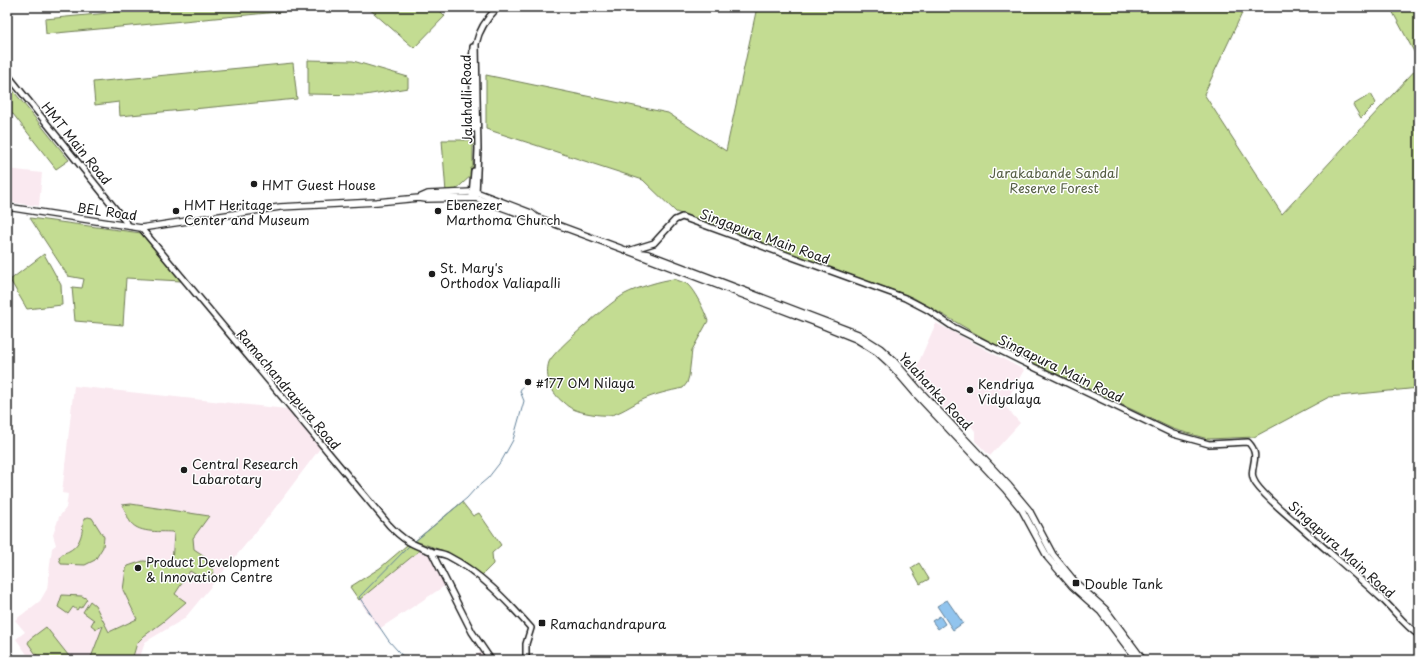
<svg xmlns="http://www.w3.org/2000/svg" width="1426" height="667" font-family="'Playpen Sans',sans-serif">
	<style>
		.built { fill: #fae9f0 }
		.green { fill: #c3dc92; stroke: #707c57 }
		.water { fill: #91c4ee; stroke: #62819a }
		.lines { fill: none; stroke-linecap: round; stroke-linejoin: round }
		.stream { stroke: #62819a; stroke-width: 1 }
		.secondary-casing { stroke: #1c1c1c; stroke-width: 8 }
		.primary-casing { stroke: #1c1c1c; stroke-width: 8 }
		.secondary { stroke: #fff; stroke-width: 5 }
		.primary { stroke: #fff; stroke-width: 5.5 }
		.poi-dot { fill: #1c1c1c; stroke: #fff; stroke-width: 1.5 }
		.labels { text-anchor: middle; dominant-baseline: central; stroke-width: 3; stroke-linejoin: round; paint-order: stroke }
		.street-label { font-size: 13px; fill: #1c1c1c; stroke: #fff }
		.park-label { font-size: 13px; fill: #565f45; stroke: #fff }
		.poi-label { font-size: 13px; fill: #1c1c1c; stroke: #fff; text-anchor: start }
	</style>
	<rect width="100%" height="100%" fill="#fff"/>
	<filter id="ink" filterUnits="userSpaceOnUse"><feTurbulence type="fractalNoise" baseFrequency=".025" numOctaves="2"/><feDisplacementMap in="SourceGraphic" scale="8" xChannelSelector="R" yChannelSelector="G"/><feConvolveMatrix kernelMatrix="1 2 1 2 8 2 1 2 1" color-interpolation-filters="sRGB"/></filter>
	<g filter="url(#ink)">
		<!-- built -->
		<path class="built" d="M7 169 42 173 39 206 7 202Z
			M936 323 1024 370 1004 405 1020 423 990 456 975 441V431L970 425 955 421 913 375Z
			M74 386 287 409 321 447 269 516 184 619 145 642 139 660H31L16 639 25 632 15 620 40 601 47 589 52 548 56 545 53 535 59 517 66 508 68 494 62 493Z
			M420 550 430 553 446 585 379 629 359 600Z
			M481 652 486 660H468Z"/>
		<!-- green -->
		<path class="green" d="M172 7H309L310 9 46 34 45 19Z
			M367 7H436L445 16 414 48Z
			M757 7H1245L1204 94 1282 214 1419 66V388L1329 397 1254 437 1208 439 1173 429 992 343 914 298 676 212 643 180 486 129V75L668 113 726 151Z
			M1390 7H1418L1417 13 1419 14V61Z
			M308 60 353 61 408 77V88L365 95 308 94Z
			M293 63 297 99 120 116 119 102 95 105 93 82Z
			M7 83 69 160 56 169 13 114H7Z
			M1371 94 1376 103 1361 118 1353 105Z
			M442 140H473V174L452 193H446Z
			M30 218 141 233 181 281 126 278 123 325 75 321 72 287 82 288 84 279 68 276Z
			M44 254 61 285 62 305 27 309 10 280Z
			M674 279C679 281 683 282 687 284 695 291 704 310 708 321L692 350 689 376 687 383 683 388C669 391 655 394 642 400 633 404 618 415 609 415 601 416 581 413 573 409 570 408 566 405 563 402 552 394 544 377 549 362 553 351 613 300 625 294 636 288 662 280 674 279Z
			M462 502 473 516 479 513 501 545 492 553 493 564 482 575C460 556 442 550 415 541Z
			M131 504 209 516 193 538 194 549 203 555 214 571 206 581 190 571 175 594 186 602 163 622 144 636 137 643 132 660H90L103 626 96 629 91 625 94 620 83 612 90 601 95 605 109 632 137 619 123 590 126 569 128 566 143 561 172 563 174 534 172 532C158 531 137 534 129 520 127 515 125 510 122 505Z
			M88 517 92 518 104 537 103 547 95 560 85 565 61 564 59 558C62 553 65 553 69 551 82 544 82 531 84 519Z
			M407 545 420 550 359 600 350 587 380 568Z
			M919 563 929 579 920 584 911 568Z
			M62 595 82 596 87 599 81 608 79 607 77 610 73 607 68 614 58 607Z
			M46 627 72 660H40L28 643 30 639Z"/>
		<!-- water -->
		<path class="water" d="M947 600 963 623 953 630 937 606Z
			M940 616 945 624 938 629 932 621Z"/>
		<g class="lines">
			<!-- stream -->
			<path class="stream" d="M414 542 467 498 475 489 488 478 502 460 513 440 524 401 520 391 522 387
				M406 660 389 641 359 597 410 545"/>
			<defs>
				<path id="secondary" d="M473 47 472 63 474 129
					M7 74 129 226
					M472 195 474 171
					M476 195 478 149 476 44C479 29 487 18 498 7
					M141 228 389 525C403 540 411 544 430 551 436 553 442 553 448 556 481 573 506 600 531 628L526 644V660
					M628 251 654 243 675 220 682 217 905 298 928 310 953 327 1021 361 1173 434 1209 444 1248 442C1264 458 1245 469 1256 484 1266 498 1282 510 1295 522 1324 548 1354 573 1382 599 1394 610 1405 626 1419 635
					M431 551 472 632 491 660"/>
				<path id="primary" d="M419 198 426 199 476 198 529 217H536
					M7 207 141 228 280 207 377 202 419 198 428 194 472 192H476L531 213 536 217 628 251 814 322 856 339 877 352 890 364 915 393 1005 489 1022 510 1048 558 1072 586 1101 612 1137 660
					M636 252 648 254 858 334 880 348 894 361 919 390 1009 486 1029 510 1053 555 1076 583 1105 609 1143 660"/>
			</defs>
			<!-- secondary casing -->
			<use href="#secondary" class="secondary-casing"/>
			<!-- primary casing -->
			<use href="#primary" class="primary-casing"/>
			<!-- secondary -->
			<use href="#secondary" class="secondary"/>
			<!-- primary -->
			<use href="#primary" class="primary"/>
		</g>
	</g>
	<!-- markers -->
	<g class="poi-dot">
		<circle cx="254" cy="184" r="4"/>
		<circle cx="176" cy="211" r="4"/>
		<circle cx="438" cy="211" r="4"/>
		<circle cx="432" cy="274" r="4"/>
		<circle cx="528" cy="382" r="4"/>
		<circle cx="970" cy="390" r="4"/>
		<circle cx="184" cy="470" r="4"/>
		<circle cx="138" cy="568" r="4"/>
		<rect x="1072" y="579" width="8" height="8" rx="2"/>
		<rect x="538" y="619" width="8" height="8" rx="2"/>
	</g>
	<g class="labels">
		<!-- street labels -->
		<g class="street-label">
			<text transform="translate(466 99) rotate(-91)">Jalahalli Road</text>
			<text transform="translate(77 143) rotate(51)">HMT Main Road</text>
			<text transform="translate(107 211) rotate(8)">BEL Road</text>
			<text transform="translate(765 236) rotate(20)">Singapura Main Road</text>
			<text transform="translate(1061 368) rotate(26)">Singapura Main Road</text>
			<text transform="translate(289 389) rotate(50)">Ramachandrapura Road</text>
			<text transform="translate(936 391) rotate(47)">Yelahanka Road</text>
			<text transform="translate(1342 549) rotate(42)">Singapura Main Road</text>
		</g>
		<!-- park labels -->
		<g class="park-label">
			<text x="1054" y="172">Jarakabande Sandal<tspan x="1054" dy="15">Reserve Forest</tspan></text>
		</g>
		<!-- poi labels -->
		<g class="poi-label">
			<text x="262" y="184">HMT Guest House</text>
			<text x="184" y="204">HMT Heritage<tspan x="184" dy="15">Center and Museum</tspan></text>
			<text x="446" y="204">Ebenezer<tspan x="446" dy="15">Marthoma Church</tspan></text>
			<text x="440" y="267">St. Mary's<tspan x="440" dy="15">Orthodox Valiapalli</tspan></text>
			<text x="536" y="382">#177 OM Nilaya</text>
			<text x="978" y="383">Kendriya<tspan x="978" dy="15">Vidyalaya</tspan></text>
			<text x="192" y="463">Central Research<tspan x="192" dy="15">Labarotary</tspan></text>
			<text x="146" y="561">Product Development<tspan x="146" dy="15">&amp; Innovation Centre</tspan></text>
			<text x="1084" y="583">Double Tank</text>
			<text x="550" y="623">Ramachandrapura</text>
		</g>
	</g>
	<!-- margin -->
	<rect width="1426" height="667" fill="none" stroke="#fff" stroke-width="24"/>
	<rect x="12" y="12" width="1402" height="643" fill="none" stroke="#1c1c1c" stroke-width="1.5" filter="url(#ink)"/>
</svg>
